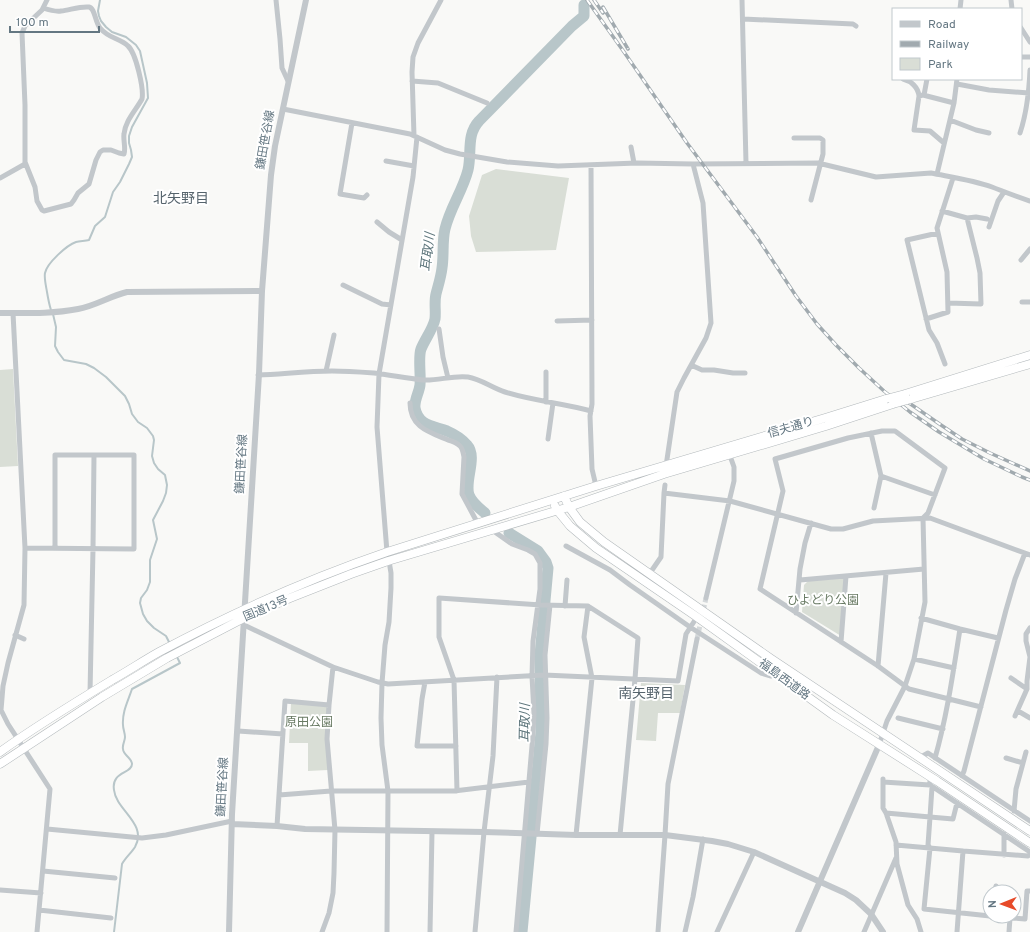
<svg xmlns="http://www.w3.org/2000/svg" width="1030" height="932" font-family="Overpass,'Noto Sans JP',sans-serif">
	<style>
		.green { fill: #d9ded6 }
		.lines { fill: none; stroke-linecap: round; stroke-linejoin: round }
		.stream { stroke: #b8c6c9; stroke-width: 2 }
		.river { stroke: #b8c6c9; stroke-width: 11 }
		.minor-tunnel { stroke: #d4d8da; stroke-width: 5; stroke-dasharray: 5 2.5; stroke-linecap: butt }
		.trunk-casing { stroke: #b3b9bc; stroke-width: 9 }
		.minor { stroke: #c2c7cb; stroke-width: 5 }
		.tertiary { stroke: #c2c7cb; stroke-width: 6 }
		.trunk { stroke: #fff; stroke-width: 8 }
		.rail-casing { stroke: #a1aaaf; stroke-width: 3.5 }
		.rail { stroke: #fff; stroke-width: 2; stroke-dasharray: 6; stroke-linecap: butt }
		.trunk-bridge-casing { stroke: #b3b9bc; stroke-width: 9; stroke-linecap: butt }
		.trunk-bridge { stroke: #fff; stroke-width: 8 }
		.labels { text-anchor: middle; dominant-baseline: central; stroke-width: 4; stroke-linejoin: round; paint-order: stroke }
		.street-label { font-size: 12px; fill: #647782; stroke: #fff }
		.park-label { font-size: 12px; fill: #687a63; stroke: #fff }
		.water-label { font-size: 13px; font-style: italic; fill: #5e767c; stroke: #fff }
		.quarter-label { font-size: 14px; fill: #56646d; stroke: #fff }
	</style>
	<rect width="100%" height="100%" fill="#f9f9f7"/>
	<!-- green -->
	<path class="green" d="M496 169 569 178 556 250 476 252 471 236 469 216 482 175Z
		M13 369 18 466 0 467V370Z
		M845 578 841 636 802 612 804 585 808 581Z
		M641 683 685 685 680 713H658L656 741 636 740Z
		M291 703 327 706 328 770 308 771V743H289Z"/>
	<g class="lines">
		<!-- stream -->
		<path class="stream" d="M51 310C49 304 48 298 47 292 46 286 44 278 45 273 47 263 67 245 76 242 80 241 85 241 89 240L95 226 105 217 113 192 120 182 129 164 132 157 131 150 129 143V136L132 127 148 98 147 83 140 51 136 45 126 37 112 32 106 27 101 21 99 16 98 11 100 0
			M53 314 56 327 55 346 58 352 64 360 86 364 94 368 106 377 125 396 129 404 132 414 138 422 147 428 153 436 154 440 152 456 154 463 158 469 165 475 167 485 166 493 163 501 153 520 157 539 150 560V582L147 590 141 598 140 603 143 614 147 621 154 628 166 636 170 644
			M114 932 122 864C125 858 132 852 135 847 148 824 116 810 114 790 111 771 132 774 132 764 132 758 123 755 123 749 122 745 125 741 125 737 125 733 123 729 123 725 122 712 128 701 132 689L180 663 176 655"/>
		<!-- river -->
		<path class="river" d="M485 513C479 508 472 503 469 495 464 481 478 457 467 445 462 439 454 434 447 431 434 426 418 426 415 408 414 400 419 393 420 385 421 375 418 357 421 349 425 339 433 329 435 319 436 311 434 302 436 294 438 286 441 277 442 268 444 255 442 241 445 229 450 208 463 190 468 170 472 153 466 135 479 121L572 26 584 16V5
			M509 533 538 551 546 562 548 568 540 655 541 732 522 932"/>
		<!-- minor-tunnel -->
		<path class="minor-tunnel" d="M697 639 706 598"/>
		<defs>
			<path id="trunk" d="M905 394 1030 355
				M911 399 1030 364
				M564 496 569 507 580 522 604 542 770 658 1030 831
				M555 506 557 510 570 526 596 548 697 617 833 715 937 781 1030 843
				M0 752C36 726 74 703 112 680 128 671 143 661 159 652 232 613 308 579 387 552L596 486 825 418 886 399
				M0 764 102 697 167 658 244 618 290 598 351 574 388 561 569 507 664 474 826 426 893 404"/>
		</defs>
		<!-- trunk casing -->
		<use href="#trunk" class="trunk-casing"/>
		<!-- minor -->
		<path class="minor" d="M276 0 280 39 282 68 288 81
			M742 0 746 163
			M1011 0 1012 9
			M960 9 961 0
			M743 19 853 24 856 26
			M1021 28 1030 42
			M1021 57H1030
			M903 79C911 81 918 87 919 96
			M412 81 438 83 487 103
			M957 84 989 90 1029 93
			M924 95 927 79
			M283 109 410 134 445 150 460 154 507 162 558 166 637 163 693 164 818 163 876 177 931 173C951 177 973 180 992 187 1005 192 1017 197 1030 201
			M950 120 976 130 989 133
			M352 123 340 194 364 198 367 195
			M1020 133C1027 112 1029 92 1030 70
			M414 136 412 72 413 57 418 43 441 0
			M794 138H820L823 140V154L811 200
			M944 143 930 131 914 130 919 96 923 95 954 103
			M631 147 634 163
			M386 161 414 166
			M25 162 35 187 37 201 42 210 44 211 71 204 74 200 78 193 89 184 96 160 100 152 103 150H111L119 153 124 154C126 148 123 140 124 134 125 121 136 110 142 99 144 89 136 53 128 46 120 38 109 39 100 28 95 22 95 8 89 7 80 6 70 10 61 11 55 12 49 10 43 8
			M591 165 592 404 590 416 592 469 596 486
			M937 174 954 103 957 79
			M0 178 25 164V105L22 33 25 26 42 10 47 0
			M942 211 967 218 977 258 980 273 981 304 948 303
			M967 218 976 217 987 219
			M377 222 389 232 402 240
			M989 227 998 201 1004 192
			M938 233 907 240 929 330 937 343 945 364
			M1021 260 1030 249
			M343 285 382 304 391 305
			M1022 302H1030
			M13 313 25 548 24 605 8 663 3 686 1 710 8 724 50 789 37 932
			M926 319 948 312 947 272 937 228 953 178
			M557 321 592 320
			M439 329 443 357 448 378
			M691 365 702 370H714L733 373H745
			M326 371 334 335
			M258 375C283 374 307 371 332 371 346 371 360 372 374 373 390 375 406 378 423 380 438 381 453 375 468 377 481 379 492 388 505 392 533 401 563 403 591 411
			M546 402V372
			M410 403C410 427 429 432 448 440 452 441 457 443 460 446 463 449 463 453 464 457L462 494 478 524
			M871 433 881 476 935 495
			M548 439 553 403
			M666 466 677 392 684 378 706 338 711 323 703 203 693 164
			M664 493 665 485
			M874 508 881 476
			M492 530 512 544 528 550 535 554 540 563V589L533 641 532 676 534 713 533 734 516 932
			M566 546 610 570 630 585 690 627 761 673 771 676H778
			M25 548 134 549V455H55V548
			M387 552 377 427 379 374 413 177 417 137
			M650 573 661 557 664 493 730 501 831 529H843L873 521 930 518 1030 555
			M800 580 924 569
			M706 598 734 481V467L729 453
			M565 606 567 580
			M796 613 800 569 805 543 811 523
			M921 618 960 629 998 638
			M244 625 333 667
			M15 635 24 639
			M841 642 846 576
			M914 659 954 668
			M878 666 886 573
			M1011 678 1027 689
			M425 682 422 699 417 746H456
			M90 693 93 549 94 455
			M1018 711 1030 718
			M1015 716 1027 689V681L1030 657 1026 641V634L1030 628
			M898 718 943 729
			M238 731 283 734
			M879 745 887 721 905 686 914 659 925 602 923 518 928 513 945 468 895 431H882L848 438 775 459 783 491 760 589 878 666 905 686 909 689 981 707
			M919 758 928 753 1030 821
			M935 758C947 716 953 673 960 629
			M1006 758 1023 763
			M930 776V785L1030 852
			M962 776 964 771 1006 610 1015 579 1025 553
			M883 779V808L886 813 896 842 897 864 908 905 917 919 921 932
			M883 782 930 785
			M932 787 930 817 953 819 957 803
			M457 791 454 680 439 637V598L541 605 588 606 638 638 635 679 620 835
			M279 795 331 791H454L529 782
			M1014 811 1016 789 1026 752
			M886 813 930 817 928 845 930 848 924 909 990 916
			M277 826 285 701 329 705
			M47 829 142 838 166 835 232 821
			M537 834 546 744 547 718 545 655 550 605
			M1004 834V855
			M576 835 592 678 584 637 588 606
			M896 845 963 851 957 932
			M963 851 1028 856 1030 854
			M43 871 115 878
			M0 890 41 893
			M995 892 996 886
			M39 910 111 918
			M992 916 1025 919 1027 891H1030
			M322 932 329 913 333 893 334 873 335 830 327 739 329 705 333 667 378 682 388 684 544 675 678 681 686 634 697 617
			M387 932 388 791 382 745 381 718 382 683 385 645 389 622 391 588V573L389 561
			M430 932 432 832
			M475 932 484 832 493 756 497 677
			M658 932 665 835 668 784 697 639
			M685 932 693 897 703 839
			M717 932 754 852
			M864 932 896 858
			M1009 932 1010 918"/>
		<!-- tertiary -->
		<path class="tertiary" d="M0 313C26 313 52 314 78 309 95 306 110 296 127 292L262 291
			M232 824 277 826 305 829 484 832 576 835H665L712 841 728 844 754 852 845 893 856 900 871 914 883 932
			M229 932 232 814 259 374 262 291 271 175 275 146 306 0
			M798 932 879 745"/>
		<!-- trunk -->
		<use href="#trunk" class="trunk"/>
		<defs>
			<path id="rail" d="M587 0 624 52 687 143 757 237 796 296 817 324 836 345 859 368 884 391 910 412 939 432 984 459 1022 477 1030 480
				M594 0 603 13
				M603 7 628 49
				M896 394 941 425 962 439 990 453 1030 471"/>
		</defs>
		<!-- rail casing -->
		<use href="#rail" class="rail-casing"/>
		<!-- rail -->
		<use href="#rail" class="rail"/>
		<defs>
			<path id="trunk-bridge" d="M886 399 905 394
				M893 404 911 399"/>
		</defs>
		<!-- trunk-bridge casing -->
		<use href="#trunk-bridge" class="trunk-bridge-casing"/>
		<!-- trunk-bridge -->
		<use href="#trunk-bridge" class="trunk-bridge"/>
	</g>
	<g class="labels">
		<!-- street labels -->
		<g class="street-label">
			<text transform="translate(266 140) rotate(-80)">鎌田笹谷線</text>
			<text transform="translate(791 428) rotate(-16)">信夫通り</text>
			<text transform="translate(242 464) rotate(-87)">鎌田笹谷線</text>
			<text transform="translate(266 609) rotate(-23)">国道13号</text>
			<text transform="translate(784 680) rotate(36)">福島西道路</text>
			<text transform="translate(223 787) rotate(-87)">鎌田笹谷線</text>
		</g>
		<!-- park labels -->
		<g class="park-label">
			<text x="823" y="601">ひよどり公園</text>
			<text x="309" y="723">原田公園</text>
		</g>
		<!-- water labels -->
		<g class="water-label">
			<text transform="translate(429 252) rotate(-83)">耳取川</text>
			<text transform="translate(526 723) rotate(-89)">耳取川</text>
		</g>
		<!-- quarter labels -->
		<g class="quarter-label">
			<text x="181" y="199">北矢野目</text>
			<text x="646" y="694">南矢野目</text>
		</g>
	</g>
	<!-- legend -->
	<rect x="892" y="8" width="130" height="72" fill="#ffffff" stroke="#c1c9cd"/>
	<rect x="900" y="21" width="20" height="6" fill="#c2c7cb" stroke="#c1c9cd"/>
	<text x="928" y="28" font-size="12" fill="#647782">Road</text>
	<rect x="900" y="41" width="20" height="6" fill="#a1aaaf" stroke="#c1c9cd"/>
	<text x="928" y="48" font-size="12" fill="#647782">Railway</text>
	<rect x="900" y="58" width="20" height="12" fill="#d9ded6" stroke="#c1c9cd"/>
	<text x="928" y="68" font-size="12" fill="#647782">Park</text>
	<!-- north arrow -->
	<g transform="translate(1002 904) rotate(269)"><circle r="19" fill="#ffffff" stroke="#c1c9cd"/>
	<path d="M0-3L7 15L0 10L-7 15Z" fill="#e74a29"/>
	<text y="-6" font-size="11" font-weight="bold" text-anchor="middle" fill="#647782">N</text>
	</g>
	<!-- scale -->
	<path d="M10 26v6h89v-6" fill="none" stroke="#647782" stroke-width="2"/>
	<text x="16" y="26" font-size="12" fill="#647782" stroke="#ffffff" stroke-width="3" paint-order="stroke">100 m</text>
</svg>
